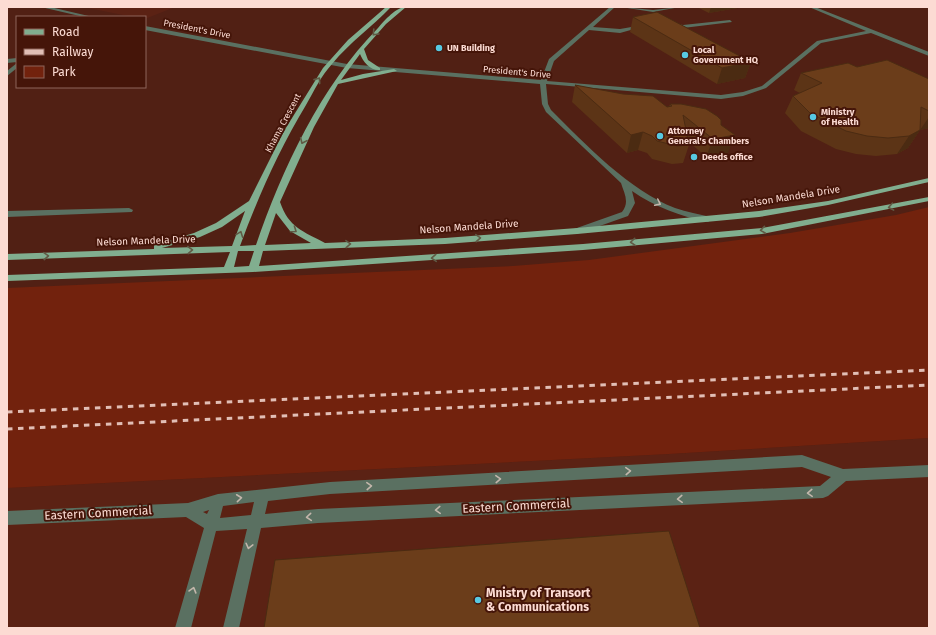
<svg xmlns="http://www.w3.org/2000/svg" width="936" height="635" font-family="'Fira Sans',sans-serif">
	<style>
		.built { fill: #5b2214 }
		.green { fill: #72220d }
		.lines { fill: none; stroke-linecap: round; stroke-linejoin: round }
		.minor { fill: #5a7061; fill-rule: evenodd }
		.major { fill: #81ae8f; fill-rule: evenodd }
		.rail { stroke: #e1beb5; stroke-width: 3; stroke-dasharray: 5.5 5.5; stroke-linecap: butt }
		.wall { fill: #5c3416 }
		.shaded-wall { fill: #4b2b12 }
		.building { fill: #6b3d1a; stroke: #4b2b12 }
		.oneway { stroke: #605a45 }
		.oneway2 { stroke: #c3b6ab }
		.poi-dot { fill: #57c9e2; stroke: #451509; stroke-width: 1.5 }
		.labels { text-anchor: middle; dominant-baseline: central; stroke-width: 4; stroke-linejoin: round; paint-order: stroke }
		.far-street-label { font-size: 9px; fill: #fcdbd3; stroke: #451509 }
		.far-poi-label { font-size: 9px; font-weight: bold; fill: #fcdbd3; stroke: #451509; text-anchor: start }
		.street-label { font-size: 10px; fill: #fcdbd3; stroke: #451509 }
		.near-street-label { font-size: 12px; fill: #fcdbd3; stroke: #451509 }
		.near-poi-label { font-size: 12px; font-weight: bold; fill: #fcdbd3; stroke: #451509; text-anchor: start }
	</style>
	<rect width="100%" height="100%" fill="#512014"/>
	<!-- built -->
	<path class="built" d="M83 7H175L145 19V17H133Z
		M929 438V628H7V488L669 454Z"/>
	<!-- green -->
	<path class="green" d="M929 207V438L669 454 7 488V288L513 266 589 260 790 233 896 215Z"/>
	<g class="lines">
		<!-- minor -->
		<path class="minor" d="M41 7H50L93 17H84Z
			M610 7H615L593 27 620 29 643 25 645 26 620 33 589 30 554 61 547 81 721 95 743 92 762 86 817 41 866 31 809 7H815L929 52V56L871 33 821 43 766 88 743 96 721 99 546 84 548 104 551 110C585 144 630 191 675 208 687 212 699 214 711 217L712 219 708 222C680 216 655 207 632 191L635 203 628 216 577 234 573 231 574 229 622 212C630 202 624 193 621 183L546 112 542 104 540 84 347 68 145 30V26L347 64 541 80 549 59Z
			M621 7 653 10 680 7 653 12Z
			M730 20 732 22 683 28 670 24 672 23 683 25Z
			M17 58V62L7 63V59Z
			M17 63V68L7 76V71Z
			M129 208 133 210 132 212 7 217V211Z
			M802 455 843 469 929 465V477L846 481 828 496 823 498 318 523 261 528 239 628H223L247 529 216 531 191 628H175L204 528 186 517 7 525V511L188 503 218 494 330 482ZM802 467 831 477 820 486 318 509 265 514 268 501 330 494ZM254 502 251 515 220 518 223 506ZM209 510 207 514 203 512Z"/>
		<!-- major -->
		<path class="major" d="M386 7H391C372 27 350 42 332 64 321 76 314 91 306 105 279 150 258 197 240 246L256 245C282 169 321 86 378 28 385 20 396 7 406 7L386 24 364 49 368 60 380 68V70C371 71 363 62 360 54L341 80 363 74 394 69 397 71 338 84 314 127 280 202C289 228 303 231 325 243L445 238 577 228 759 211 828 201 929 178V182L828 205 759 217 577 234 445 244 263 251 259 266 583 244 762 228 929 197V201L762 234 583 250 253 272 7 281V275L224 267 230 252 7 260V254L154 249V245L194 233 216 223 249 201 284 131 323 68 348 40ZM245 211 232 246 162 248 200 237 222 227ZM276 213 290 231 311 243 265 245ZM238 251H254L249 266 234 267Z"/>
		<!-- rail -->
		<path class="rail" d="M7 412 929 370
			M7 429 929 385"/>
	</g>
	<!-- wall -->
	<path class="wall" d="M697 7H743L709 13Z
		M633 17 751 62 745 78 717 84 630 32Z
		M857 67 929 79V128L920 130 908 148 897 154 876 156 856 154 836 149 801 131 785 113 793 96 800 93 794 90 801 73Z
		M575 85 667 107H669L670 104 721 125 728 153 706 157 688 141 689 145 683 163 672 164 652 159 647 153 638 150 627 153 572 102Z"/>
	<!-- shaded-wall -->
	<path class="shaded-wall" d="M711 7H743L709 13Z
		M751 62 745 78 717 84 722 68Z
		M929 117V128L920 130Z
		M920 130 908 148 897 154 909 136Z
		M643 132 638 150 627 153 631 135Z
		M735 135 728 153 706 157 713 139Z"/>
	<!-- building -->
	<path class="building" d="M657 12 751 62 722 68 633 17Z
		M887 60 929 79V111L921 107 920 130 909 136 888 138 867 136 846 131 810 113 793 96 822 83 801 73 848 63 857 67Z
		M575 85 623 94 653 96 667 107 672 106 670 104H681L706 109 717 116 721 120V125L735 135 713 139 683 115 689 145 677 146 657 141 652 136 643 132 631 135Z
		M669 531 700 628H264L275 560Z"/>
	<!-- one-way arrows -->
	<defs><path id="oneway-chevron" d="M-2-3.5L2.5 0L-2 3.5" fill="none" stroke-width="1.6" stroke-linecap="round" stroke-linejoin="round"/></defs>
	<g class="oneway">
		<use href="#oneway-chevron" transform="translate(375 33) rotate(133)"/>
		<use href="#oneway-chevron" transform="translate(318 80) rotate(-55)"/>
		<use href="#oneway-chevron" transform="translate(303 141) rotate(114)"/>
		<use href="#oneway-chevron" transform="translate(891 207) rotate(169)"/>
		<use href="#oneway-chevron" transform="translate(294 230) rotate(35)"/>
		<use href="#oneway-chevron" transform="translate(763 230) rotate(172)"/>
		<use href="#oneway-chevron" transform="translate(240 234) rotate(-69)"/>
		<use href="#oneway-chevron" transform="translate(478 238) rotate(-4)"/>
		<use href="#oneway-chevron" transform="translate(633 242) rotate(175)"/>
		<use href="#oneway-chevron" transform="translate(348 244) rotate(-2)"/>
		<use href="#oneway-chevron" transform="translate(190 250) rotate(-2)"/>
		<use href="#oneway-chevron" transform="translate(46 256) rotate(-3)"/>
		<use href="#oneway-chevron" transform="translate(434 258) rotate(176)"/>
	</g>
	<g class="oneway2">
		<use href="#oneway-chevron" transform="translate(658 203) rotate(26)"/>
		<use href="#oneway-chevron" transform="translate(628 471) rotate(-3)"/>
		<use href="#oneway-chevron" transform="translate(498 479) rotate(-3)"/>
		<use href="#oneway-chevron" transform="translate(369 486) rotate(-3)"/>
		<use href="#oneway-chevron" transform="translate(810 493) rotate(177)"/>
		<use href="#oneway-chevron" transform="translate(239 498) rotate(-6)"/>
		<use href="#oneway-chevron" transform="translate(680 499) rotate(177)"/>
		<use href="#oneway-chevron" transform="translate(438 510) rotate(177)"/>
		<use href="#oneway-chevron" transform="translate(309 517) rotate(175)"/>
		<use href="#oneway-chevron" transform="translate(249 546) rotate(104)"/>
		<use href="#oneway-chevron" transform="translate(193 590) rotate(-74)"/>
	</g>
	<!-- markers -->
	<g class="poi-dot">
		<circle cx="439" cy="48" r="4"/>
		<circle cx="685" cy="55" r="4"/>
		<circle cx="813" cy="117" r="4"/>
		<circle cx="660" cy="136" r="4"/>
		<circle cx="694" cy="157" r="4"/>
		<circle cx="478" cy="600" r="4"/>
	</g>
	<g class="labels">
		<!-- far-street labels -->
		<g class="far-street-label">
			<text transform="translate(197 29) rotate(11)">President's Drive</text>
			<text transform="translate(517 72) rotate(5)">President's Drive</text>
			<text transform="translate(283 123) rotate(-62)">Khama Crescent</text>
		</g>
		<!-- far-poi labels -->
		<g class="far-poi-label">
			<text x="447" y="48">UN Building</text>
			<text x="693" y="50">Local<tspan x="693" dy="10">Government HQ</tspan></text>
			<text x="821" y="112">Ministry<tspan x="821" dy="10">of Health</tspan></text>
			<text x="668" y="131">Attorney<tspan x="668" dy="10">General's Chambers</tspan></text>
			<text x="702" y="157">Deeds office</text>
		</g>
		<!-- street labels -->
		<g class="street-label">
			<text transform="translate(791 197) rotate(-9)">Nelson Mandela Drive</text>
			<text transform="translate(469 227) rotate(-4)">Nelson Mandela Drive</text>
			<text transform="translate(146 241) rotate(-2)">Nelson Mandela Drive</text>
		</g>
		<!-- near-street labels -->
		<g class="near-street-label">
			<text transform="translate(516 506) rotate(-3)">Eastern Commercial</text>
			<text transform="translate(98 513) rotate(-3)">Eastern Commercial</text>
		</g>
		<!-- near-poi labels -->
		<g class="near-poi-label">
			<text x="486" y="593">Mnistry of Transort<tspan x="486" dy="14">&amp; Communications</tspan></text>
		</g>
	</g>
	<!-- border -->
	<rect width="936" height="635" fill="none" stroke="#fcdbd3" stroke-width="16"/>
	<!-- legend -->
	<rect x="16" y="16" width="130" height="72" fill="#451509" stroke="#8e645a"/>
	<rect x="24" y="29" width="20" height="6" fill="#81ae8f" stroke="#8e645a"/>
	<text x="52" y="36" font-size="12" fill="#fcdbd3">Road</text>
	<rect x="24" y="49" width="20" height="6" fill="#e1beb5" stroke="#8e645a"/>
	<text x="52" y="56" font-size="12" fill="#fcdbd3">Railway</text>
	<rect x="24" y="66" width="20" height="12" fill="#72220d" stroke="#8e645a"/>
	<text x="52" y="76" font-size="12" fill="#fcdbd3">Park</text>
</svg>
